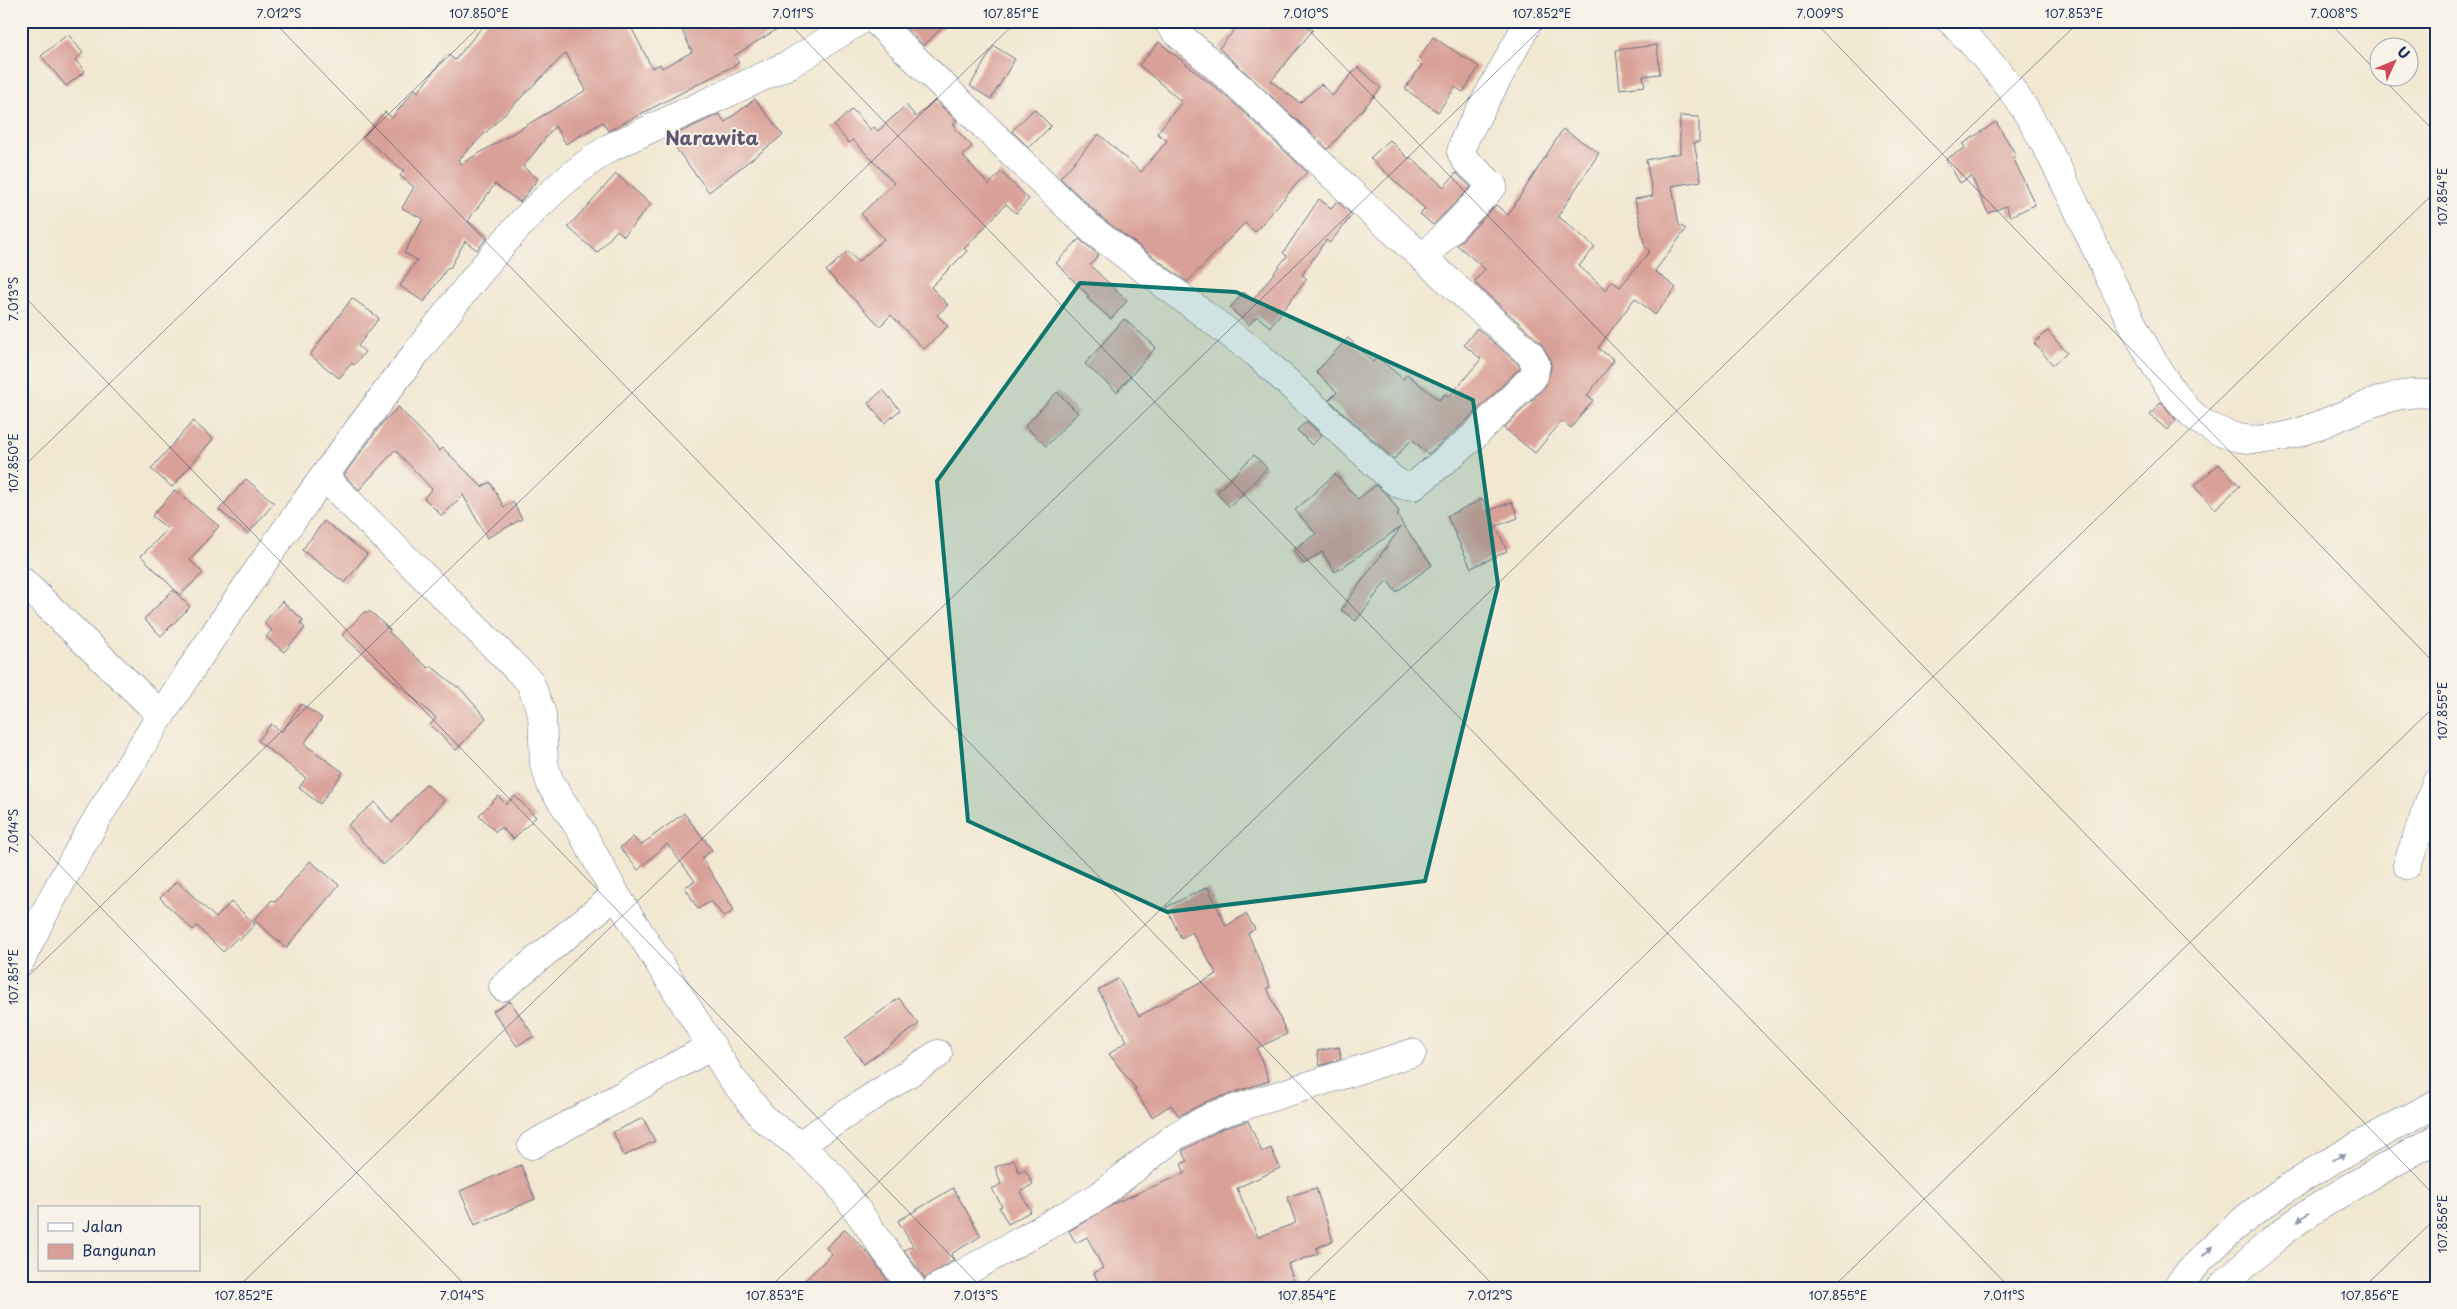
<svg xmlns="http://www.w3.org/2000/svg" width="2457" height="1309" font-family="'Playpen Sans',sans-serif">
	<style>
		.building { fill: #d9a098; fill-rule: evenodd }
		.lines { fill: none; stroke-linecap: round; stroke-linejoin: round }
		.minor-casing { stroke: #667086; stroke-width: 29 }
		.minor { stroke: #fff; stroke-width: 28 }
		.oneway { fill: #8d97ae }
		.marked { fill: #0f766e; fill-opacity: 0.2; stroke: #0f766e; stroke-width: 4; stroke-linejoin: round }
		.ticks { fill: none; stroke: #1b2f5e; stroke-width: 1; stroke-opacity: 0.45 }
		.labels { text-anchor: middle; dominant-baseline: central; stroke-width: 4; stroke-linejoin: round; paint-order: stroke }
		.quarter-label { font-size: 19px; font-weight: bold; fill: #5e5772; stroke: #f7f3e8 }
		.neatline { fill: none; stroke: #1b2f5e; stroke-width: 2 }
		.ticks-label { font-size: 12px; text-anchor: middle; fill: #1b2f5e }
	</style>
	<rect width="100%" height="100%" fill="#f7f3e8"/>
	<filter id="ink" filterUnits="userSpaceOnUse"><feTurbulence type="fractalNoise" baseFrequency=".02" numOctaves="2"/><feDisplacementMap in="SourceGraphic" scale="10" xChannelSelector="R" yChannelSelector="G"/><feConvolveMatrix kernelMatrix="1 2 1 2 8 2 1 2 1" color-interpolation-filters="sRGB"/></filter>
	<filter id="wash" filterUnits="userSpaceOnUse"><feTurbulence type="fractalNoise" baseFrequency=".0096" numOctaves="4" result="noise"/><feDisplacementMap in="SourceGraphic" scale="20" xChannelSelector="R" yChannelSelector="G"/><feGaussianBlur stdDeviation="1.12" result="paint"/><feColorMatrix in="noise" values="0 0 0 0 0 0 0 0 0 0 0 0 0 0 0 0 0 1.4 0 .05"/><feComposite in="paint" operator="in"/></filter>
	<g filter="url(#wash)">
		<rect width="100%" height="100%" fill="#f2e8d1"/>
		<g id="blocks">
			<!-- building -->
			<path class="building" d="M487 21H628L652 68 660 64 662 68 692 52 678 21H790L734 56 739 63 608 131 603 122 566 144 555 126 523 167 538 179 520 202 495 184 468 221 488 237 477 250 465 241 450 268 448 267 424 302 400 286 417 260 404 253 423 219 402 208 414 187 400 176 404 171 363 137 385 112 392 118 415 89 418 92 447 54 455 60ZM566 53 586 90 461 164 458 160Z
				M899 21H948L924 46Z
				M1242 21H1255L1266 30 1275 21H1303L1313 30 1271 81 1300 103 1321 84 1332 96 1358 67 1381 88 1328 149 1219 48Z
				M68 34 83 53 75 60 85 71 66 86 41 56Z
				M1433 37 1479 67 1463 92 1455 87 1438 112 1405 89 1422 65 1417 62Z
				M1159 42 1233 102 1307 172 1255 232 1245 223 1187 282 1102 218 1060 178 1099 134 1141 172 1167 141 1157 133 1182 102 1139 65Z
				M1657 45 1660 74 1643 76 1645 86 1620 89 1616 50Z
				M994 46 1015 59 991 99 970 86Z
				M755 99 783 135 709 192 668 138 719 114 725 122Z
				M935 100 957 121 953 124 956 126 954 128 972 146 963 156 989 185 1001 172 1029 199 1016 213 1006 204 964 249 967 251 931 287 948 305 937 315 948 326 924 349 891 315 880 326 826 271 848 251 858 262 884 239 861 214 894 183 853 140 849 143 834 126 852 109 871 130 874 127 878 131 906 105 916 117Z
				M1034 109 1051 126 1029 148 1012 131Z
				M1680 116 1699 117V142H1694L1701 181 1672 186 1679 225 1686 229 1655 271 1676 288 1655 315 1635 298 1598 348 1614 360 1587 396 1593 400 1571 428 1562 421 1535 453 1504 428 1545 387 1551 368 1550 358 1540 342 1474 282 1485 269 1457 245 1496 205 1508 215 1563 129 1599 153 1558 216 1595 247 1579 266 1606 290 1612 281 1620 287 1650 251 1645 247 1635 199 1653 196 1646 160 1680 153Z
				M1996 122 2016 155 2013 157 2035 205 2010 216 2006 206 1988 213 1971 176 1960 183 1946 159 1965 148 1963 144Z
				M1390 140 1409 159 1410 157 1444 187 1456 173 1471 187 1433 225 1420 214 1425 209 1370 158Z
				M616 174 651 204 624 236 617 230 597 253 568 227Z
				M1319 199 1331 208 1337 201 1352 215 1330 243 1326 240 1302 275 1307 279 1270 327 1257 316 1249 325 1230 308 1244 292 1253 300 1287 256 1283 253Z
				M1079 239 1099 255 1090 265 1127 301 1111 319 1087 298 1089 296 1056 263Z
				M352 298 379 318 358 346 365 352 354 365 352 363 339 378 310 355Z
				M1124 319 1156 347 1117 392 1085 364Z
				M1477 328 1518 364 1520 368 1462 425 1428 454 1412 439 1394 459 1329 400 1337 392 1316 372 1348 338 1373 362 1377 357 1403 379 1407 374 1439 400 1445 394 1449 397 1481 359 1464 345Z
				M2048 331 2067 353 2053 365 2034 343Z
				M883 390 900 410 885 423 868 403Z
				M1057 392 1078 413 1046 446 1025 426Z
				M2161 402 2176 420 2167 430 2150 415Z
				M398 407 440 451 443 448 482 487 490 482 504 507 513 502 522 519 487 538 463 495 442 516 424 498 432 489 395 450 359 490 344 475 383 422Z
				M193 421 213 439 172 487 151 469Z
				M1307 421 1322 435 1312 445 1297 430Z
				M1254 455 1267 468 1230 507 1216 493Z
				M2219 464 2240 486 2215 509 2194 486Z
				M1335 474 1358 499 1376 485 1387 494 1399 512 1397 514 1403 525 1432 565 1396 592 1387 580 1356 621 1341 610 1401 527 1335 572 1322 552 1304 564 1293 549 1316 534 1295 510Z
				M246 479 274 503 248 534 219 510Z
				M175 490 219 526 190 560 203 573 180 595 141 556 168 529 152 516Z
				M1483 499 1488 511 1512 502 1518 518 1496 526 1507 551 1471 568 1447 516Z
				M324 521 367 554 345 583 302 550Z
				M173 590 190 607 161 636 144 619Z
				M282 601 303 620 300 623 305 628 284 652 266 637 272 630 264 623Z
				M364 612H371L390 630 389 632 428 668 431 666 457 687 458 686 486 718 456 750 430 725 436 718 342 635Z
				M301 704 322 718 304 744 343 772 320 804 299 788 306 778 258 741 271 724 282 732Z
				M426 784 444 800 409 842 383 865 348 825 375 802 392 823Z
				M498 796 506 804 515 796 536 817 513 839 501 827 496 832 479 815Z
				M684 813 712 850 702 858 734 910 724 917 711 901 698 909 685 887 695 881 667 844 638 870 620 848 633 837 641 845Z
				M310 861 339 885 286 948 254 920 272 900 275 902Z
				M177 881 216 918 231 902 255 924 240 940 238 937 223 952 197 926 193 930 160 898Z
				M1208 887 1226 926 1246 914 1255 929 1248 933 1270 987 1267 988 1287 1034 1257 1048 1269 1081 1210 1100 1179 1116 1171 1105 1152 1117 1134 1090 1136 1089 1109 1054 1127 1041 1098 990 1118 979 1139 1016 1217 974 1192 932 1181 938 1166 907Z
				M899 998 919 1024 864 1064 845 1038Z
				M510 1001 534 1036 517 1046 493 1011Z
				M1339 1047 1341 1059 1320 1066 1317 1051Z
				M643 1118 655 1141 624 1156 613 1132Z
				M1248 1121 1262 1152 1271 1148 1280 1168 1237 1188 1258 1237 1296 1223 1287 1197 1316 1188 1333 1241 1316 1248 1318 1254 1288 1264 1296 1288H1100L1094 1273 1103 1268 1087 1237 1076 1243 1069 1231 1117 1202 1185 1173 1181 1164 1188 1161 1182 1151 1221 1129Z
				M1014 1160 1019 1173 1025 1170 1033 1184 1020 1192 1031 1211 1008 1224 999 1207 1002 1206 992 1189 1001 1184 995 1167Z
				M521 1165 535 1199 475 1225 460 1191Z
				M953 1188 981 1236 951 1254 954 1260 925 1279 904 1250 913 1246 898 1221Z
				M845 1229 869 1254 893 1288H797L832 1254 826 1248Z"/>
		</g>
	</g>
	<g filter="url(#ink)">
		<use href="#blocks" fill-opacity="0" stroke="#667086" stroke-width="1"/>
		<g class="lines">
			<defs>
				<path id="minor" d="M876 21 1092 230 1257 354 1393 480 1402 485 1414 486 1473 437 1534 376 1536 365 1530 354 1362 203 1243 90 1177 33 1167 21
					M1951 21C1979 49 2005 78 2026 111 2066 177 2094 249 2129 317 2146 349 2163 383 2188 410 2201 424 2221 434 2240 438 2310 450 2370 383 2436 395
					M1423 258 1493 186 1466 161 1461 152 1465 138 1529 21
					M324 477 530 682 542 714 544 764 551 785 580 829 616 895 731 1077 764 1119 799 1145 835 1179 912 1288
					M21 580 161 715
					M2407 865 2436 783
					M21 960C66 866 120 779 176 692 252 576 332 461 417 352 474 279 532 196 611 147L790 64 859 21
					M503 987 616 895
					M532 1145 712 1046
					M799 1145 938 1054
					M937 1288 1098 1197 1177 1135 1215 1115 1412 1053
					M2176 1288C2245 1200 2340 1156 2436 1104
					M2221 1288C2247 1263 2273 1238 2303 1217 2345 1188 2391 1165 2436 1139"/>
			</defs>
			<!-- minor casing -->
			<use href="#minor" class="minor-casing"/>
			<!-- minor -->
			<use href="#minor" class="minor"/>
		</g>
		<!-- one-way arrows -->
		<defs><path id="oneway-solid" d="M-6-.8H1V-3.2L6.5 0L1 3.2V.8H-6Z" transform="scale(1.25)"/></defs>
		<g class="oneway">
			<use href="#oneway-solid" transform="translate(2339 1157) rotate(-28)"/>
			<use href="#oneway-solid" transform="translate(2303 1217) rotate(145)"/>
			<use href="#oneway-solid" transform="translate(2208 1251) rotate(-44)"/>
		</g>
	</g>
	<!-- marked area -->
	<path class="marked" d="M1080 283 1236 292 1473 400 1498 585 1425 881 1167 912 968 821 937 481Z"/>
	<!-- ticks -->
	<path class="ticks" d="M273 21 1496 1288M787 21 2010 1288M1300 21 2436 1197M1814 21 2436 665M2328 21 2380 75M2382 78 2436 133M21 293 982 1288M21 469 485 21M21 825 468 1288M21 983 1017 21M237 1288 1549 21M769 1288 2080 21M1300 1288 2436 191M1832 1288 2436 705M2363 1288 2436 1218"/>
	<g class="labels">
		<!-- quarter labels -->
		<g class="quarter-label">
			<text x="712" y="137">Narawita</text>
		</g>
	</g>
	<!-- margin -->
	<rect width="2457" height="1309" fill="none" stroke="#f7f3e8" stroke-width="55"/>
	<!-- legend -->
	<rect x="38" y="1206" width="162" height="65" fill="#f7f3e8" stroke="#9fa5b1"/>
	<rect x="48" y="1223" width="25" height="8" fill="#ffffff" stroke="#9fa5b1"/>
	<text x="82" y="1232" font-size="15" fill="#1b2f5e">Jalan</text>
	<rect x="48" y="1244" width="25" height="15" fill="#d9a098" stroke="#9fa5b1"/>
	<text x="82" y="1256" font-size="15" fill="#1b2f5e">Bangunan</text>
	<!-- north arrow -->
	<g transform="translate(2394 62) rotate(46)"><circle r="24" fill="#f7f3e8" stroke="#9fa5b1"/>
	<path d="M0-4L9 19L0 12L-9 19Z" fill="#d1495b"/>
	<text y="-8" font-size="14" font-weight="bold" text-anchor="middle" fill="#1b2f5e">U</text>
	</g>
	<rect x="28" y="28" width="2402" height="1254" class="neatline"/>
	<g class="ticks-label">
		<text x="279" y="18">7.012°S</text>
		<text x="479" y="18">107.850°E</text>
		<text x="793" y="18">7.011°S</text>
		<text x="1011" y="18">107.851°E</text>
		<text x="1306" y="18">7.010°S</text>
		<text x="1542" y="18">107.852°E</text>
		<text x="1820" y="18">7.009°S</text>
		<text x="2074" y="18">107.853°E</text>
		<text x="2334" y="18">7.008°S</text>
		<text transform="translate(2443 197) rotate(-90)" y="4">107.854°E</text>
		<text transform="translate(14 299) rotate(-90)" y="4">7.013°S</text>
		<text transform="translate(14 463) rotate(-90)" y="4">107.850°E</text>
		<text transform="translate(2443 711) rotate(-90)" y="4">107.855°E</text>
		<text transform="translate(14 831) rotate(-90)" y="4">7.014°S</text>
		<text transform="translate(14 977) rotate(-90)" y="4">107.851°E</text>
		<text transform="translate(2443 1224) rotate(-90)" y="4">107.856°E</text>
		<text x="244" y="1300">107.852°E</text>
		<text x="462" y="1300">7.014°S</text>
		<text x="775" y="1300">107.853°E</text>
		<text x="976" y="1300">7.013°S</text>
		<text x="1307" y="1300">107.854°E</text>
		<text x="1490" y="1300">7.012°S</text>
		<text x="1838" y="1300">107.855°E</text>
		<text x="2004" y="1300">7.011°S</text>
		<text x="2370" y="1300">107.856°E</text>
	</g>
</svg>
